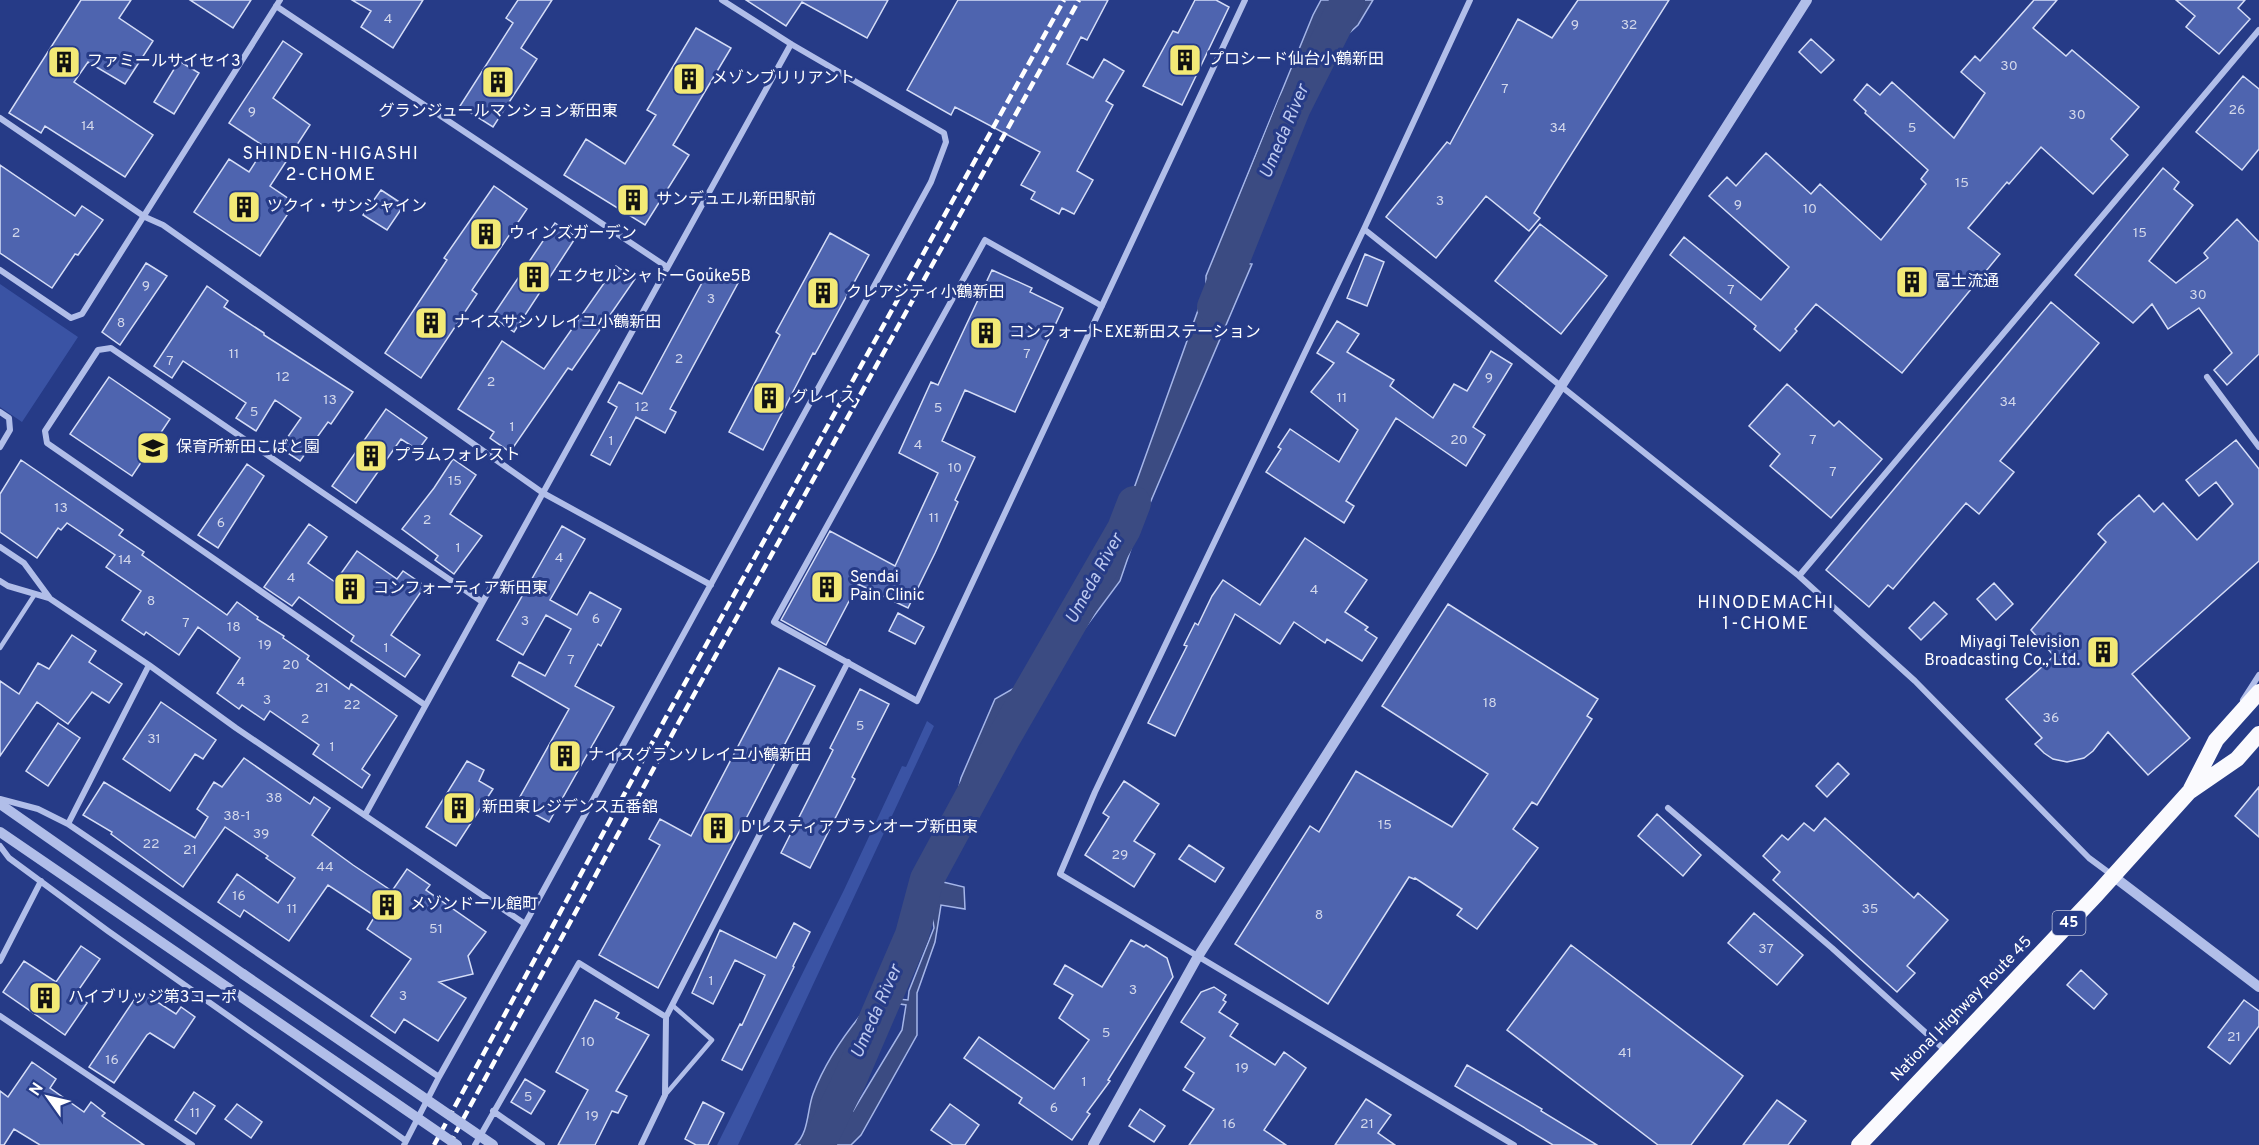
<svg xmlns="http://www.w3.org/2000/svg" width="2259" height="1145" font-family="Overpass,'Noto Sans JP',sans-serif">
	<style>
		.green { fill: #3a53a4 }
		.water { fill: #3b4b82; stroke: #a5b6e9; stroke-width: 1.5; fill-rule: evenodd }
		.lines { fill: none; stroke-linecap: round; stroke-linejoin: round }
		.river { stroke: #3b4b82; stroke-width: 34 }
		.building { fill: #4e64af; stroke: #d5ddf7; stroke-width: 1.5 }
		.service { stroke: #b1bee9; stroke-width: 4.5 }
		.minor { stroke: #b1bee9; stroke-width: 6 }
		.tertiary { stroke: #b1bee9; stroke-width: 10 }
		.trunk { stroke: #fafafe; stroke-width: 16 }
		.rail { stroke: #fff; stroke-width: 4.5; stroke-dasharray: 10 4.5; stroke-linecap: butt }
		.tertiary-bridge { stroke: #b1bee9; stroke-width: 10 }
		.labels { text-anchor: middle; dominant-baseline: central; stroke-width: 6; stroke-linejoin: round; paint-order: stroke }
		.number-label { font-size: 14px; fill: #d3d8eb }
		.shield { fill: #263b87; stroke: #bec4db; stroke-width: 1.5 }
		.shield-label { font-size: 15px; font-weight: bold; fill: #fff }
		.poi-label { font-size: 16px; fill: #fff; stroke: #263b87; text-anchor: start }
		.street-label { font-size: 16px; fill: #fff; stroke: #263b87 }
		.water-label { font-size: 18px; font-style: italic; fill: #bdc9f0; stroke: #263b87 }
		.neighbourhood-label { font-size: 18px; letter-spacing: 1.5px; fill: #fff; stroke: #263b87 }
	</style>
	<rect width="100%" height="100%" fill="#263b87"/>
	<!-- green -->
	<path class="green" d="M0 284 78 337 22 422 0 407Z
		M927 721 934 726 738 1145H717L844 890 902 766 906 767Z"/>
	<!-- water -->
	<path class="water" d="M1321 0H1373L1358 25 1298 80 1221 260 1252 264 1133 543 1120 581 1027 706 989 747 965 809 966 836 943 882 964 887 965 909 941 905 935 942 917 993V1035L861 1135 851 1145H795C809 1133 807 1110 813 1094 827 1057 851 1025 876 997L908 1000 909 991 934 928 930 900 948 835 961 778 995 699 1046 670 1110 555 1206 288V276L1313 15ZM880 1001 906 1005 902 1030 853 1111 835 1112 845 1052Z"/>
	<g class="lines">
		<!-- river -->
		<path class="river" d="M1214 307 1294 107 1348 0
			M818 1145 850 1079 912 935 927 879 1004 737 1124 529 1134 503"/>
	</g>
	<!-- building -->
	<path class="building" d="M81 0H131L119 18 153 41 125 84 88 62 74 82 153 135 125 177 45 126 41 133 9 113Z
		M190 0H251L233 28Z
		M352 0H423L393 48 361 27 371 11Z
		M518 0H552L521 48 537 59 493 127 460 106 513 23 506 18Z
		M746 0H888L867 38 802 2 786 26Z
		M958 0H1108L1087 40 1081 37 1067 64 1093 78 1104 59 1124 71 1106 101 1113 105 1077 171 1093 180 1074 214 1062 208 1059 214 1031 199 1035 192 1021 185 1040 152 955 107 951 115 907 90Z
		M1195 0H1216L1229 7 1182 105 1143 86 1173 31 1178 33Z
		M1578 0H1669L1534 213 1540 218 1529 231 1486 196 1436 258 1386 217 1447 142 1450 144 1518 19 1552 38Z
		M2034 0H2057L2033 28 2066 56 2072 50 2139 107 2111 139 2128 155 2093 194 2041 147 2009 184 2007 182 1968 228 2000 254 1902 373 1816 304 1795 329 1797 331 1780 351 1754 329 1756 326 1670 255 1684 237 1761 300 1789 267 1709 196 1727 177 1736 186 1766 153 1811 194 1820 184 1881 240 1926 184 1921 179 1928 170 1865 113 1866 111 1854 100 1867 84 1880 95 1892 82 1954 138 1985 93 1961 72 1975 56 1980 61Z
		M2176 0H2245L2238 8 2250 19 2219 54 2186 27 2195 16Z
		M696 28 731 48 673 145 689 155 645 225 564 175 586 139 625 164 656 115 647 110Z
		M1811 39 1834 60 1821 73 1799 52Z
		M283 41 302 54 273 98 310 125 270 186 295 203 260 256 194 212 229 159 249 172 265 147 229 123Z
		M179 61 199 73 174 114 154 102Z
		M2243 76 2259 89V149L2242 170 2196 132Z
		M0 165 75 216 82 206 103 220 78 255 75 254 52 288 0 253Z
		M2163 168 2179 182 2174 189 2193 205 2149 261 2176 283 2208 258 2204 253 2237 219 2259 242V354L2227 385 2214 370 2232 353 2199 308 2168 329 2152 304 2133 323 2075 275Z
		M494 186 527 209 472 290 477 294 421 378 385 353 447 260 444 258Z
		M381 190 404 205 387 230 363 215Z
		M555 223 576 237 514 332 492 317Z
		M1540 224 1607 276 1561 334 1495 281Z
		M830 233 869 255 815 354 813 353 763 450 729 432 780 335 776 332Z
		M1365 254 1384 262 1367 306 1347 298Z
		M146 263 167 276 120 345 102 332Z
		M616 266 635 279 572 370 568 368 510 452 490 438 494 432 458 409 502 341 544 369Z
		M710 268 738 283 670 409 676 412 665 433 636 417 610 465 591 455 617 407 608 402 619 382 642 394Z
		M992 270 1032 288 1030 292 1063 308 1015 412 965 390 942 441 975 457 955 500 958 502 935 553 908 608 858 584 826 645 781 620 830 531 895 566 938 473 899 453 931 382 938 385Z
		M207 286 228 301 224 307 264 333V335L353 392 331 424 328 422 300 461 280 448 301 418 275 400 256 431 236 418 246 403 183 361 172 378 154 366Z
		M2051 302 2099 343 2000 461 2014 472 1979 514 1966 503 1893 589 1888 585 1869 607 1826 570Z
		M1337 321 1359 334 1347 352 1394 380 1390 386 1433 418 1454 384 1467 391 1491 351 1512 364 1473 427 1485 435 1466 466 1396 418 1346 501 1354 506 1344 523 1266 472 1281 449 1278 447 1290 429 1339 462 1358 430 1311 392 1334 363 1317 353Z
		M109 377 170 419 132 476 70 434Z
		M1787 384 1834 426 1839 421 1882 459 1831 518 1770 466 1780 454 1749 426Z
		M386 409 427 438 418 450 401 439 356 503 332 486Z
		M2236 440 2259 469V561L2132 674 2190 738 2148 775 2108 732 2093 751 2084 758 2067 762 2053 759 2044 753 2035 744 2042 738 2006 699 2054 656 2031 630 2106 542 2098 534 2107 524 2139 495 2154 512 2163 503 2197 540 2233 504 2216 482 2199 496 2186 480Z
		M453 459 476 475 450 514 482 536 454 574 435 560 438 556 402 529 434 488Z
		M21 460 123 530 119 535 144 552 142 555 227 615 237 602 258 617 257 619 284 636 283 638 309 656 307 659 349 689 351 684 397 716 362 769 370 775 362 788 313 754 319 745 270 711 264 720 242 705 239 709 217 693 240 658 198 627 179 655 146 632 144 635 122 620 141 591 106 567 115 555 67 523 61 530 58 528 37 558 0 532V494Z
		M247 464 264 476 218 548 198 535Z
		M309 524 327 537 308 563 335 582 357 551 397 579 403 571 425 586 391 635 420 655 405 677 351 641 354 636 299 597 292 606 264 587Z
		M562 526 585 539 550 600 577 615 590 592 621 609 601 646 598 644 575 686 614 707 549 822 516 804 569 709 512 676 519 662 545 676 571 629 546 615 523 655 497 640Z
		M1305 538 1367 580 1345 612 1368 627 1365 630 1377 638 1362 661 1327 639 1325 643 1294 622 1280 644 1235 614 1175 736 1148 723 1187 646 1184 645 1195 623 1198 625 1212 596 1223 580 1260 605Z
		M1994 583 2013 604 1996 620 1977 599Z
		M1934 602 1947 614 1921 640 1909 628Z
		M1448 604 1598 699 1587 716 1592 719 1537 805 1532 802 1513 829 1538 848 1477 929 1457 915 1462 909 1415 878 1414 879 1409 877 1328 1004 1235 944 1310 826 1319 832 1356 771 1452 827 1488 774 1382 706Z
		M898 613 924 627 915 644 889 631Z
		M72 635 96 651 89 662 122 684 109 703 92 692 68 724 37 702 0 756V681L19 694 38 663 49 669Z
		M779 668 815 686 658 988 599 955 660 845 649 839 660 819 691 836Z
		M860 689 889 704 852 777 855 779 810 868 781 853 833 750 830 748Z
		M161 702 216 740 203 759 195 754 170 791 123 759Z
		M58 723 80 738 48 786 26 771Z
		M244 758 310 804 314 797 330 808 312 835 353 865 392 891 407 869 430 885 426 890 486 932 468 956 473 974 439 982 466 998 438 1041 404 1019 395 1033 371 1016 411 959 367 929 375 916 328 885 289 941 244 910 240 917 218 902 237 874 278 903 295 878 266 858 268 856 225 827 183 887 111 834 112 832 83 815 104 782 195 838 208 817 197 809 214 782 222 787Z
		M467 761 484 770 479 781 493 789 456 846 426 827Z
		M1838 763 1849 774 1827 797 1816 786Z
		M1124 781 1159 804 1134 841 1155 854 1134 887 1085 855 1109 817 1103 813Z
		M2259 787V837L2235 816Z
		M1657 814 1701 855 1683 876 1638 836Z
		M1825 818 1914 898 1918 893 1948 920 1907 966 1915 973 1897 992 1773 880 1780 872 1763 856 1782 835 1788 840 1804 823 1814 831Z
		M1189 845 1224 868 1215 882 1179 859Z
		M1754 913 1803 955 1777 985 1728 943Z
		M794 923 810 932 793 966 794 967 742 1070 722 1060 740 1024 742 1025 765 975 735 960 713 1004 692 993 720 930 776 958Z
		M1131 940 1144 947 1146 945 1167 958 1173 977 1108 1080 1110 1081 1087 1112 1090 1114 1072 1140 1019 1103 1022 1098 964 1058 979 1037 1054 1089 1089 1040 1059 1018 1073 995 1054 984 1065 965 1102 987Z
		M1571 945 1743 1076 1691 1145H1658L1507 1030Z
		M81 946 100 959 75 995 87 1003 65 1035 3 992 24 961 56 982Z
		M2081 970 2107 994 2094 1009 2067 985Z
		M1214 987 1226 995 1223 1000 1226 1002 1219 1012 1238 1024 1230 1036 1275 1065 1284 1052 1306 1068 1264 1130 1286 1145H1189L1214 1109 1183 1090 1194 1073 1185 1067 1205 1038 1181 1022 1201 992Z
		M140 991 176 1014 181 1007 195 1017 174 1048 150 1033 147 1035 114 1083 89 1067Z
		M595 1000 619 1013 616 1018 649 1035 616 1091 627 1096 618 1113 612 1111 595 1145H558L588 1090 556 1072Z
		M2244 1000 2259 1011V1026L2230 1064 2208 1047Z
		M32 1062 56 1079 50 1088 84 1112 91 1102 105 1113 102 1116 144 1145H40L14 1129 4 1145H0V1091L8 1097Z
		M1467 1065 1542 1109 1541 1111 1597 1145H1553L1455 1086Z
		M525 1079 545 1091 531 1114 511 1102Z
		M194 1092 215 1106 196 1134 175 1120Z
		M1366 1099 1391 1115 1378 1133 1395 1145H1335Z
		M1777 1100 1806 1121 1788 1145H1743Z
		M703 1102 724 1113 708 1145H696L685 1139Z
		M237 1104 262 1122 251 1138 225 1119Z
		M950 1104 979 1125 965 1145H953L931 1130Z
		M1140 1109 1165 1126 1154 1142 1129 1126Z"/>
	<g class="lines">
		<!-- service -->
		<path class="service" d="M0 648 35 594
			M665 1095 712 1040 672 1005"/>
		<!-- minor -->
		<path class="minor" d="M1470 0 1364 229 1095 792 1060 874 1514 1145
			M276 6 667 267
			M0 118 145 217 163 225 543 493 711 585
			M1364 229 1799 576 1915 681 2089 858 2112 875
			M0 270 71 318 82 314 280 0
			M1102 306 985 240 774 622 917 701 1245 0
			M2207 377 2259 447
			M0 412 9 418 10 430 0 447
			M0 547 24 563 49 597
			M1799 576 2259 30
			M0 581 8 586 49 598 149 665 236 728 525 924 931 182 946 142 944 133 791 44 722 0
			M2243 700 2259 675
			M425 705 47 443 45 431 98 350 111 348 481 601
			M0 799 38 809 68 824 439 1077
			M1668 808 1832 948 1946 1051
			M365 815 791 44
			M68 824 149 665
			M0 846 9 858 108 931 406 1141
			M0 961 41 881
			M0 1016 192 1145
			M493 1111 542 1145
			M404 1145 439 1077 525 924
			M475 1145 579 963 666 1017
			M641 1145 665 1095 666 1017 848 662"/>
		<!-- tertiary -->
		<path class="tertiary" d="M0 804 243 974
			M0 832 231 990
			M2113 876 2259 987
			M1093 1145 1197 958 1807 0"/>
		<!-- trunk -->
		<path class="trunk" d="M2191 789 2216 740 2259 692
			M1859 1145 2097 894 2189 792 2237 759 2259 734"/>
		<!-- rail -->
		<path class="rail" d="M434 1145 665 719 1064 0
			M449 1145 680 720 1079 0"/>
		<!-- tertiary-bridge -->
		<path class="tertiary-bridge" d="M243 974 493 1145
			M231 990 457 1145"/>
	</g>
	<!-- icons -->
	<defs>
		<symbol id="building-square" viewBox="-11 -11 22 22"><rect x="-9" y="-9" width="18" height="18" rx="4" fill="#f2e976" stroke="#263b87"/><path d="M-4-6H4V6H1V3H-1V6H-4ZM-2.5-4.3h1.7v1.8h-1.7ZM.8-4.3h1.7v1.8H.8ZM-2.5-1h1.7V.8h-1.7ZM.8-1h1.7V.8H.8Z" fill="#111"/></symbol>
		<symbol id="school-square" viewBox="-11 -11 22 22"><rect x="-9" y="-9" width="18" height="18" rx="4" fill="#f2e976" stroke="#263b87"/><path d="M0-5L7-2L0 1L-7-2ZM-4 1L0 2.5L4 1V4Q0 6-4 4Z" fill="#111"/></symbol>
	</defs>
	<g fill-rule="evenodd">
		<use href="#building-square" x="1166" y="41" width="38" height="38"/>
		<use href="#building-square" x="45" y="43" width="38" height="38"/>
		<use href="#building-square" x="670" y="60" width="38" height="38"/>
		<use href="#building-square" x="479" y="63" width="38" height="38"/>
		<use href="#building-square" x="614" y="181" width="38" height="38"/>
		<use href="#building-square" x="225" y="188" width="38" height="38"/>
		<use href="#building-square" x="467" y="215" width="38" height="38"/>
		<use href="#building-square" x="515" y="258" width="38" height="38"/>
		<use href="#building-square" x="1893" y="263" width="38" height="38"/>
		<use href="#building-square" x="804" y="274" width="38" height="38"/>
		<use href="#building-square" x="412" y="304" width="38" height="38"/>
		<use href="#building-square" x="967" y="314" width="38" height="38"/>
		<use href="#building-square" x="750" y="379" width="38" height="38"/>
		<use href="#school-square" x="134" y="429" width="38" height="38"/>
		<use href="#building-square" x="352" y="437" width="38" height="38"/>
		<use href="#building-square" x="808" y="568" width="38" height="38"/>
		<use href="#building-square" x="331" y="570" width="38" height="38"/>
		<use href="#building-square" x="2084" y="633" width="38" height="38"/>
		<use href="#building-square" x="546" y="737" width="38" height="38"/>
		<use href="#building-square" x="440" y="789" width="38" height="38"/>
		<use href="#building-square" x="699" y="809" width="38" height="38"/>
		<use href="#building-square" x="368" y="886" width="38" height="38"/>
		<use href="#building-square" x="26" y="979" width="38" height="38"/>
	</g>
	<g class="labels">
		<!-- number labels -->
		<g class="number-label">
			<text x="388" y="19">4</text>
			<text x="1575" y="25">9</text>
			<text x="1629" y="25">32</text>
			<text x="2009" y="66">30</text>
			<text x="1505" y="89">7</text>
			<text x="2237" y="110">26</text>
			<text x="252" y="112">9</text>
			<text x="2077" y="115">30</text>
			<text x="88" y="126">14</text>
			<text x="1558" y="128">34</text>
			<text x="1912" y="128">5</text>
			<text x="1962" y="183">15</text>
			<text x="1440" y="201">3</text>
			<text x="1738" y="205">9</text>
			<text x="1810" y="209">10</text>
			<text x="16" y="233">2</text>
			<text x="2140" y="233">15</text>
			<text x="146" y="286">9</text>
			<text x="1731" y="290">7</text>
			<text x="2198" y="295">30</text>
			<text x="711" y="299">3</text>
			<text x="121" y="323">8</text>
			<text x="234" y="354">11</text>
			<text x="1027" y="354">7</text>
			<text x="679" y="359">2</text>
			<text x="170" y="361">7</text>
			<text x="283" y="377">12</text>
			<text x="1489" y="378">9</text>
			<text x="491" y="382">2</text>
			<text x="1342" y="398">11</text>
			<text x="330" y="400">13</text>
			<text x="2008" y="402">34</text>
			<text x="642" y="407">12</text>
			<text x="938" y="408">5</text>
			<text x="254" y="412">5</text>
			<text x="512" y="427">1</text>
			<text x="1459" y="440">20</text>
			<text x="1813" y="440">7</text>
			<text x="611" y="441">1</text>
			<text x="918" y="445">4</text>
			<text x="955" y="468">10</text>
			<text x="1833" y="472">7</text>
			<text x="455" y="481">15</text>
			<text x="61" y="508">13</text>
			<text x="934" y="518">11</text>
			<text x="427" y="520">2</text>
			<text x="221" y="523">6</text>
			<text x="458" y="548">1</text>
			<text x="559" y="558">4</text>
			<text x="125" y="560">14</text>
			<text x="291" y="578">4</text>
			<text x="1314" y="590">4</text>
			<text x="151" y="601">8</text>
			<text x="596" y="619">6</text>
			<text x="525" y="621">3</text>
			<text x="186" y="623">7</text>
			<text x="234" y="627">18</text>
			<text x="265" y="645">19</text>
			<text x="386" y="648">1</text>
			<text x="571" y="660">7</text>
			<text x="291" y="665">20</text>
			<text x="241" y="682">4</text>
			<text x="322" y="688">21</text>
			<text x="267" y="700">3</text>
			<text x="1490" y="703">18</text>
			<text x="352" y="705">22</text>
			<text x="2051" y="718">36</text>
			<text x="305" y="719">2</text>
			<text x="860" y="726">5</text>
			<text x="154" y="739">31</text>
			<text x="332" y="747">1</text>
			<text x="274" y="798">38</text>
			<text x="237" y="816">38-1</text>
			<text x="1385" y="825">15</text>
			<text x="261" y="834">39</text>
			<text x="151" y="844">22</text>
			<text x="190" y="850">21</text>
			<text x="1120" y="855">29</text>
			<text x="325" y="867">44</text>
			<text x="239" y="896">16</text>
			<text x="292" y="909">11</text>
			<text x="1870" y="909">35</text>
			<text x="1319" y="915">8</text>
			<text x="436" y="929">51</text>
			<text x="1766" y="949">37</text>
			<text x="711" y="981">1</text>
			<text x="1133" y="990">3</text>
			<text x="403" y="996">3</text>
			<text x="1106" y="1033">5</text>
			<text x="2234" y="1037">21</text>
			<text x="588" y="1042">10</text>
			<text x="1625" y="1053">41</text>
			<text x="112" y="1060">16</text>
			<text x="1242" y="1068">19</text>
			<text x="1084" y="1082">1</text>
			<text x="528" y="1097">5</text>
			<text x="1054" y="1108">6</text>
			<text x="195" y="1113">11</text>
			<text x="592" y="1116">19</text>
			<text x="1229" y="1124">16</text>
			<text x="1367" y="1124">21</text>
		</g>
		<!-- shield labels -->
		<rect class="shield" x="2052.5" y="911" width="33" height="24" rx="4.5"/>
		<g class="shield-label">
			<text x="2069" y="923">45</text>
		</g>
		<!-- poi labels -->
		<g class="poi-label">
			<text x="1208" y="60">プロシード仙台小鶴新田</text>
			<text x="87" y="62">ファミールサイセイ3</text>
			<text x="712" y="79">メゾンブリリアント</text>
			<text x="498" y="112" text-anchor="middle">グランジュールマンション新田東</text>
			<text x="656" y="200">サンデュエル新田駅前</text>
			<text x="267" y="207">ツクイ・サンシャイン</text>
			<text x="509" y="234">ウィンズガーデン</text>
			<text x="557" y="277">エクセルシャトーGouke5B</text>
			<text x="1935" y="282">富士流通</text>
			<text x="846" y="293">クレアシティ小鶴新田</text>
			<text x="454" y="323">ナイスサンソレイユ小鶴新田</text>
			<text x="1009" y="333">コンフォートEXE新田ステーション</text>
			<text x="792" y="398">グレイス</text>
			<text x="176" y="448">保育所新田こばと園</text>
			<text x="394" y="456">プラムフォレスト</text>
			<text x="850" y="578">Sendai<tspan x="850" dy="18">Pain Clinic</tspan></text>
			<text x="373" y="589">コンフォーティア新田東</text>
			<text x="2080" y="643" text-anchor="end">Miyagi Television<tspan x="2080" dy="18">Broadcasting Co., Ltd.</tspan></text>
			<text x="588" y="756">ナイスグランソレイユ小鶴新田</text>
			<text x="482" y="808">新田東レジデンス五番舘</text>
			<text x="741" y="828">D'レスティアブランオーブ新田東</text>
			<text x="410" y="905">メゾンドール館町</text>
			<text x="68" y="998">ハイブリッジ第3コーポ</text>
		</g>
		<!-- street labels -->
		<g class="street-label">
			<text transform="translate(1962 1009) rotate(-46)">National Highway Route 45</text>
		</g>
		<!-- water labels -->
		<g class="water-label">
			<text transform="translate(1285 132) rotate(-67)">Umeda River</text>
			<text transform="translate(1095 579) rotate(-61)">Umeda River</text>
			<text transform="translate(877 1012) rotate(-66)">Umeda River</text>
		</g>
		<!-- neighbourhood labels -->
		<g class="neighbourhood-label">
			<text x="331" y="154">SHINDEN-HIGASHI<tspan x="331" dy="21">2-CHOME</tspan></text>
			<text x="1766" y="603">HINODEMACHI<tspan x="1766" dy="21">1-CHOME</tspan></text>
		</g>
	</g>
	<!-- north arrow -->
	<g transform="translate(48 1097) rotate(304)" stroke="#263b87" stroke-width="4.5" paint-order="stroke">
	<path d="M0-4.5L10 22L0 15L-10 22Z" fill="#ffffff"/>
	<text y="-9" font-size="16" font-weight="bold" text-anchor="middle" fill="#ffffff">N</text>
	</g>
</svg>
